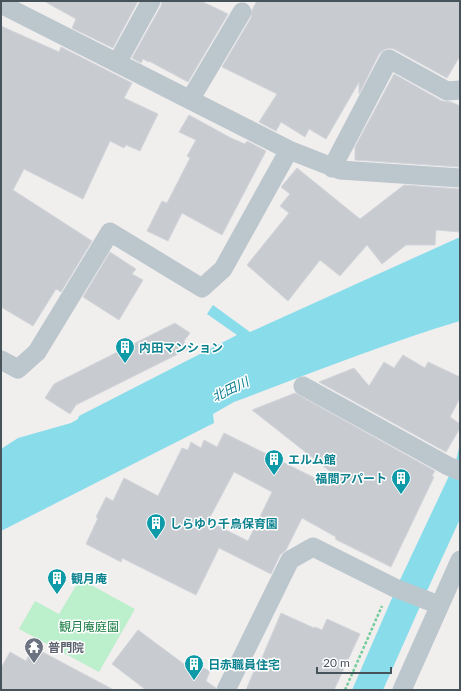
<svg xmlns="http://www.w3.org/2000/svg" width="461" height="691" font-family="Lato,'Noto Sans JP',sans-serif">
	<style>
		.green { fill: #bcefcc }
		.water { fill: #89ddeb }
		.building { fill: #c8ccd1; stroke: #d2d5da; fill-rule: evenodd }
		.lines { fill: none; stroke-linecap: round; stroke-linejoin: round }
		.path { stroke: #74cc9b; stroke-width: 2.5; stroke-dasharray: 3 2; stroke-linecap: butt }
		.minor { stroke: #bcc6cd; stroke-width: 19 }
		.labels { text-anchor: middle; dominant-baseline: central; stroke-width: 3; stroke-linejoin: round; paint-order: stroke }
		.culture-label { font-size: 12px; font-weight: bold; fill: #0d838f; stroke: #fff; text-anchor: start }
		.park-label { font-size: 12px; fill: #177c43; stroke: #fff }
		.worship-label { font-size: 12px; font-weight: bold; fill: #5b616d; stroke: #fff; text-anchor: start }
		.water-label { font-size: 13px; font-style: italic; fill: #0e7e91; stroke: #fff }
	</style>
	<rect width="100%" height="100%" fill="#f1eeee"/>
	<!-- green -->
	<path class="green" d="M80 579 135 609 99 672 19 629 35 601 59 614Z"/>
	<!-- water -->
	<path class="water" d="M460 237V321C383 344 309 374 234 402L213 414 214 423 1 531V449L18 438 71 423 78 419 79 416 237 335 207 314 213 305 250 332Z
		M460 443V519L426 593 383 690H352L399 582 456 461Z"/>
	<!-- building -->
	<path class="building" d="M44 1H138L113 48 72 28 76 19Z
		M162 1H201L228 14 188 82 149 61V62L143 59 141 63 132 58 161 6Z
		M257 1H460V56L447 78 394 49 389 48 384 50 379 54 359 94V82L326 139 309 129 305 137 281 122 276 131 259 122 277 94 222 67 251 18 252 10Z
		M1 26 59 52 61 47 132 83 124 98 158 114 140 151 126 145 124 148 110 141 83 199 24 169 13 190 92 241 61 292 56 289 33 326 1 307Z
		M394 74 442 101 451 102 460 106V167L355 160V147Z
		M189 115 231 138 245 144 247 141 266 151 222 235 182 213 168 241 147 231 162 201 167 203 190 158 187 156 196 140 179 132Z
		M297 168 360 219 404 185 460 189V232L436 230 435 245H406L382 264 367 245 340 276 320 260 288 301 247 265 289 213 280 206 290 194 281 187Z
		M110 252 136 269 132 274 143 280 119 320 83 297Z
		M175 323 190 333 184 341 188 349 76 405 70 414 45 398 54 384Z
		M403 355 425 368 428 362 460 377V398L450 417 460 424V428L446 452 319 382 354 368 369 386 384 362 394 368Z
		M295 393 435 471 432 476 434 477 391 567 335 539 336 537 302 518 286 550 280 555 271 574 219 548 196 595 122 558 121 562 86 544 98 518 96 517 106 497 113 501 124 478 158 496 182 448 188 450 191 442 201 448 204 440 217 447 224 433 331 486 337 477 252 410ZM234 472 272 492 248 541 208 521Z
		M281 613 314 628 315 627 322 630 327 619 360 634 334 690H246L259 659 261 660Z
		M138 630 188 667 190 662 210 671 206 681 216 688 215 690H146L112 664Z
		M33 647 114 690H1V668L10 652 26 661Z"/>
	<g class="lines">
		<!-- path -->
		<path class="path" d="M345 690 382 606"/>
		<!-- minor -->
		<path class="minor" d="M1 4 289 150 340 170 460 178
			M117 63 151 1
			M190 100 242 12
			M332 168 389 59 447 91 460 90
			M1 360 18 369 37 352 110 232 202 288 223 269 289 150
			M303 386 448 466 460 471
			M226 690 290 560 313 547 395 588 439 605
			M402 690 460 560"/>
	</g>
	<!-- icons -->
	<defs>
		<symbol id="building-pin" viewBox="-11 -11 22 30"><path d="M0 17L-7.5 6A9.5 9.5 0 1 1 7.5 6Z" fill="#0f9aa8" stroke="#fff"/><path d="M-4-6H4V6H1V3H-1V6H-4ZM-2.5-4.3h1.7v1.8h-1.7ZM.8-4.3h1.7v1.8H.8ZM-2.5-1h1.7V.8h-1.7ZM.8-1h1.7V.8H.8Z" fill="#fff"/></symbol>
		<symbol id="temple-pin" viewBox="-11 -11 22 30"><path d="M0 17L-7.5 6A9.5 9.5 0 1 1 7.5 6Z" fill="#6b7280" stroke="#fff"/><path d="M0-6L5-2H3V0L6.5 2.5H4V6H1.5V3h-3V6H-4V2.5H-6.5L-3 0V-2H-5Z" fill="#fff"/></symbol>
	</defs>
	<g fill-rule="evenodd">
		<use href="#building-pin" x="114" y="336" width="22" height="30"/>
		<use href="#building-pin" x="263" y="448" width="22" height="30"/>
		<use href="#building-pin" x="390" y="467" width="22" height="30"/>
		<use href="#building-pin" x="145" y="512" width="22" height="30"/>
		<use href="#building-pin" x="46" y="567" width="22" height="30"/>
		<use href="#temple-pin" x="23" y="636" width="22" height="30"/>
		<use href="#building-pin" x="183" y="653" width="22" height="30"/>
	</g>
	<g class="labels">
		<!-- culture labels -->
		<g class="culture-label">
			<text x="139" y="347">内田マンション</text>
			<text x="288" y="459">エルム館</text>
			<text x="387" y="478" text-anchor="end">福間アパート</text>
			<text x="170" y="523">しらゆり千鳥保育園</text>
			<text x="71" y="578">観月庵</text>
			<text x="208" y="664">日赤職員住宅</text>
		</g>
		<!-- park labels -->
		<g class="park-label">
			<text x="89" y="626">観月庵庭園</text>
		</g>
		<!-- worship labels -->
		<g class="worship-label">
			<text x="48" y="647">普門院</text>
		</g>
		<!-- water labels -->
		<g class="water-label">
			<text transform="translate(230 389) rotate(-26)">北田川</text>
		</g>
	</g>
	<!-- border -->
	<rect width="461" height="691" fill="none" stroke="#46535b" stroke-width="4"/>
	<!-- scale -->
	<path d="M317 667v6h74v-6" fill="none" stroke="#46535b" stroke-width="2"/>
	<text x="323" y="667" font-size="12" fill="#46535b" stroke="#ffffff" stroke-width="3" paint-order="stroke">20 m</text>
</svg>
